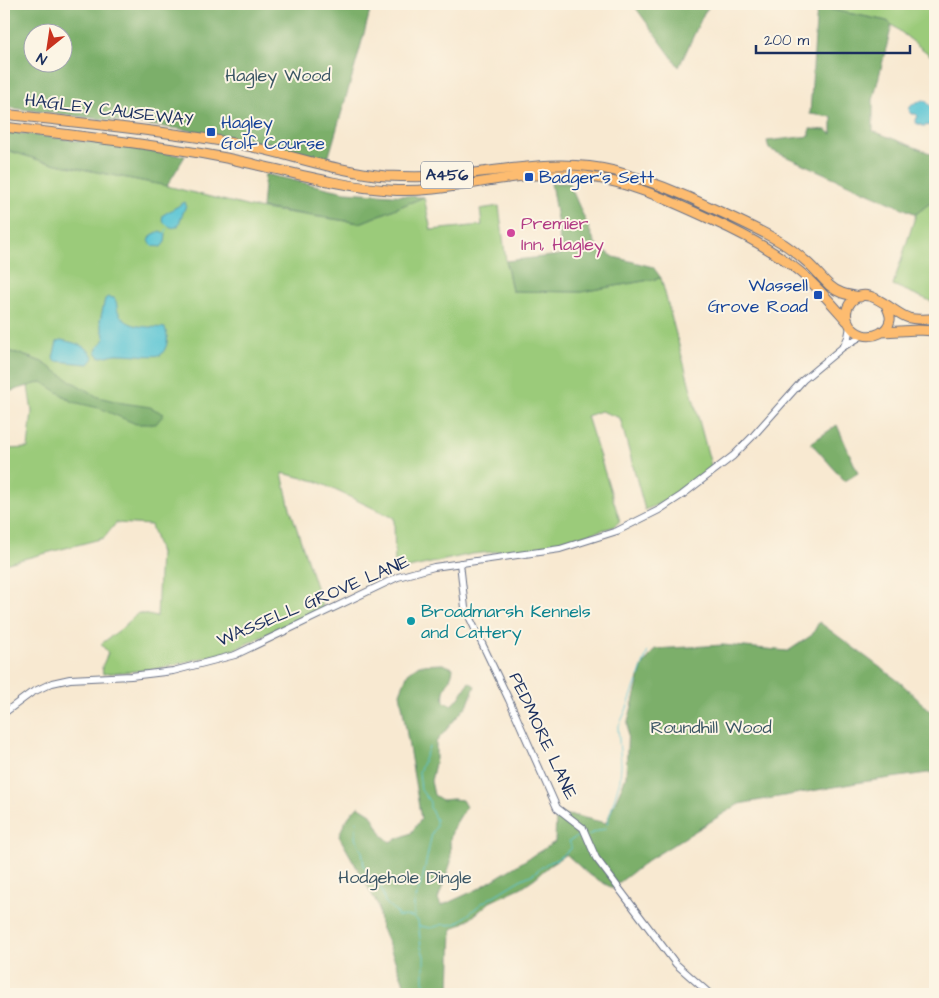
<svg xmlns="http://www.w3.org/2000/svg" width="939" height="998" font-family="'Architects Daughter',sans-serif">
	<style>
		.green { fill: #9bcb7a; stroke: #5b7d6c }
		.forest { fill: #7caf6a; stroke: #4c6f64; fill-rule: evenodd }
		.water { fill: #5ac5d4; stroke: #3a7a99 }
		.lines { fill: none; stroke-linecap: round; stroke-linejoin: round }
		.stream { stroke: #5ac5d4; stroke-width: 1 }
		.minor-casing { stroke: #687086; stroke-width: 8 }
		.highway-casing { stroke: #687086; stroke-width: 11 }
		.minor { stroke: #fff; stroke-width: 6 }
		.highway { stroke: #fdbc6f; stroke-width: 9 }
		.transit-dot { fill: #1a4fb4; stroke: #fcf5e5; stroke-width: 2 }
		.hotel-dot { fill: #d1479c; stroke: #fcf5e5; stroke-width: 2 }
		.culture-dot { fill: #0f9aa8; stroke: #fcf5e5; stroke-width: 2 }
		.labels { text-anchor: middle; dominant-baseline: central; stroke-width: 4; stroke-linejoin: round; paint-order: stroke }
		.shield { fill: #fcf5e5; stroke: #5e6a86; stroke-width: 1 }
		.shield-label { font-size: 16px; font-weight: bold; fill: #1b2f5e }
		.park-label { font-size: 18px; fill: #3b5665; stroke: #fcf5e5 }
		.street-label { font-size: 18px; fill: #1b2f5e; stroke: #fcf5e5 }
		.transit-label { font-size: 18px; fill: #164399; stroke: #fcf5e5; text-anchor: start }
		.hotel-label { font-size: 18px; fill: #b23c85; stroke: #fcf5e5; text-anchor: start }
		.culture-label { font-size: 18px; fill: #0d838f; stroke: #fcf5e5; text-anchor: start }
	</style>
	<rect width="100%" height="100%" fill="#fcf5e5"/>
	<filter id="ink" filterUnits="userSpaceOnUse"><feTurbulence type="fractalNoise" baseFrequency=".02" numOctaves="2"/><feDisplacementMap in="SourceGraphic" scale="10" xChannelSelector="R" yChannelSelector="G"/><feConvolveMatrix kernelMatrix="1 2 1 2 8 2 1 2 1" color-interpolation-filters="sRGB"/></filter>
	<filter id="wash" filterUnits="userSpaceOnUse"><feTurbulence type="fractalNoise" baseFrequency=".0096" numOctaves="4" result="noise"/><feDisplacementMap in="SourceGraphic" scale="20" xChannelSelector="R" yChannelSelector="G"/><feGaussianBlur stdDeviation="1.12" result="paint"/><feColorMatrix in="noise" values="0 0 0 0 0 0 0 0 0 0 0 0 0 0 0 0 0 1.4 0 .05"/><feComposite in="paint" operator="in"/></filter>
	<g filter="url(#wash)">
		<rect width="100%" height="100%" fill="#f8e9d1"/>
		<!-- green -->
		<path class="green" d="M812 4H935V59L887 21 823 8Z
			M4 149 42 161 167 186 250 207 360 223 424 197 431 230 482 225 480 209 499 206 506 261 512 291 581 292 661 278 712 469 668 500 645 510 620 418 601 411 587 416 620 521 613 527 543 547 472 554 395 571 394 518 316 481 282 473 289 505 323 608 231 651 157 669 103 674 102 667 108 653 101 644 121 629 138 613 157 617 160 553 151 525 116 523 104 538 4 564V449L28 448 32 412 28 386 42 382V362L17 353 4 351Z
			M935 199V303L893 285 916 214Z"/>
		<!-- forest -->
		<path class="forest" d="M4 4H372L356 63 328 159 269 145 181 129 4 107ZM32 32H62V62H32Z
			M633 4H711L704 13 679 67Z
			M817 6 823 8 887 21 892 25 873 100V131L935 155V199L916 214 769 149 767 141 810 136V129L826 130 832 134V117L810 114Z
			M4 131 110 145 185 156 167 186 42 161 4 149Z
			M265 174 345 192 424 197 360 223 262 208Z
			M551 183H569L596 245 614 257 653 267 661 278 581 292 512 291 506 261 561 255 559 231Z
			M4 351 17 353 42 362 71 381 98 397 123 403 150 407 164 414 156 424H136L99 408 73 402 42 382 8 392 4 395Z
			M837 425 858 473 845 481 811 443Z
			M819 622 901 683 935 716V772L862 782 739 804 650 859 612 888 588 874 566 854 549 866 535 878 522 887 490 902 470 919 452 929 450 990 453 994H406L403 981 388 943 380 924 378 905 339 836C343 824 349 815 358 806L371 814 382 835 390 842 411 833 421 819 400 693 408 673 419 665 443 664 453 668C452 683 441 685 444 702L451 705 459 698 469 682 475 686 468 704 436 742V759L431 781 434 795 442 800 453 799 462 800 466 807 453 828 450 840 451 862 438 899 441 906 478 889 555 842 556 814 576 816 606 823 626 777 628 722 642 667 655 649 723 645 788 651 812 635Z"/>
		<!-- water -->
		<path class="water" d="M924 100C931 105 935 112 935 120L931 125 923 126 916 123V120L918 116 916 114H912L909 110C911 103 917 102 924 100Z
			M185 202 186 205 178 226C172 230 167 225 162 221L163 215Z
			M160 231 166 234 165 242 161 247 153 246 149 241 152 235Z
			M108 297 114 298C118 303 116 308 119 313 128 330 149 326 165 328 169 339 168 346 161 355 147 357 134 354 120 354 113 353 107 357 100 357L96 352 97 348 105 339 100 321 105 299Z
			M61 340C75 343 87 345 94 358L89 364 55 361 53 358 57 342Z"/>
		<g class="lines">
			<!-- stream -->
			<path class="stream" d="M165 233 167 229
				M357 821 355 837 362 851 364 866 370 877H373L381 888 385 902 397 913V916C406 917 411 914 418 921L421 947 424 956V987L425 994
				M607 824 620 780 621 764 618 728 627 708 648 651
				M588 835 606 828
				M414 916V904L423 877 432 833 436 827V820L430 808V802L421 790 419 772 429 747
				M419 926 431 928 444 924 450 925 457 923 464 918 482 903 520 880 533 874 546 864 557 859 571 849V846L569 841 581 835"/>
		</g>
	</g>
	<g filter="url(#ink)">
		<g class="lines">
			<defs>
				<path id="minor" d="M844 346 848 337 850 326
					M460 563 465 608 509 700 557 808 583 828 596 858 676 964 710 994
					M4 713 31 693 52 683 70 679 131 676 173 671 235 655 398 577 434 567 560 549 617 531 659 510 682 495 733 456 754 435 803 380 843 347 863 335"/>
				<path id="highway" d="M4 114C78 123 154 129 227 142 266 148 303 161 342 169 356 172 371 175 386 176 410 177 434 177 458 175 510 169 563 158 615 171 648 180 681 193 712 208 734 218 756 228 777 240 788 246 799 255 809 264 820 274 828 288 842 293 848 295 854 296 860 297
					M4 127C78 136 153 144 226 158 280 169 334 186 389 190 438 194 487 178 536 175 552 175 569 174 585 176 630 182 671 201 712 220 743 234 774 250 800 272 818 287 832 304 847 321
					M886 305C888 310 891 315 890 320 888 332 874 338 863 335 849 331 841 314 851 302 868 282 892 313 909 318 917 320 927 319 935 319
					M882 332 918 330 935 331"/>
			</defs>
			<!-- minor casing -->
			<use href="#minor" class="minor-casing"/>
			<!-- highway casing -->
			<use href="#highway" class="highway-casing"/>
			<!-- minor -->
			<use href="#minor" class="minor"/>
			<!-- highway -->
			<use href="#highway" class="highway"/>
		</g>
	</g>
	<!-- markers -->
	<g class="transit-dot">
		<rect x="206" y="127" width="10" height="10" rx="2.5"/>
		<rect x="524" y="172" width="10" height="10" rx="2.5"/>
		<rect x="813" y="290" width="10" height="10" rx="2.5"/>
	</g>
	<circle class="hotel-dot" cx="511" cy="233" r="5"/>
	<circle class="culture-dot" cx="411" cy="621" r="5"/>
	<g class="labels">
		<!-- shield labels -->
		<rect class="shield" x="421" y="161.5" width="52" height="27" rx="4"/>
		<g class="shield-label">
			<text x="447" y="175">A456</text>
		</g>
		<!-- park labels -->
		<g class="park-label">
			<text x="278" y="75">Hagley Wood</text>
			<text x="711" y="727">Roundhill Wood</text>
			<text x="405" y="877">Hodgehole Dingle</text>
		</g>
		<!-- street labels -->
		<g class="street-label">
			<text transform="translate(109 110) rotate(7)">HAGLEY CAUSEWAY</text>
			<text transform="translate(313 601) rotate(-23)">WASSELL GROVE LANE</text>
			<text transform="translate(543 736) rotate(65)">PEDMORE LANE</text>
		</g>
		<!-- transit labels -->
		<g class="transit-label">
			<text x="221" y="122">Hagley<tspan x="221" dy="21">Golf Course</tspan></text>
			<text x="539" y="177">Badger's Sett</text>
			<text x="808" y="285" text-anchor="end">Wassell<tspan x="808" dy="21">Grove Road</tspan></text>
		</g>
		<!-- hotel labels -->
		<g class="hotel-label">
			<text x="521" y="223">Premier<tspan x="521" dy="21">Inn, Hagley</tspan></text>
		</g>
		<!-- culture labels -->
		<g class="culture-label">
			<text x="421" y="611">Broadmarsh Kennels<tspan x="421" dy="21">and Cattery</tspan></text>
		</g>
	</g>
	<!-- margin -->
	<rect width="939" height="998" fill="none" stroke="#fcf5e5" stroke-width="20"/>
	<!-- north arrow -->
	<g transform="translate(48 48) rotate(210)"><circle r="24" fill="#fcf5e5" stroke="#a2a6af"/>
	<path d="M0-4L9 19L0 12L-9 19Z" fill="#c8321e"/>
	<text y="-8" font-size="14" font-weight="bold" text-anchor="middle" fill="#1b2f5e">N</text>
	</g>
	<!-- scale -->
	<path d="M756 45v8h154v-8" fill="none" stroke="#1b2f5e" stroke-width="2.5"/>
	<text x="764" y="45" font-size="15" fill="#1b2f5e" stroke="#fcf5e5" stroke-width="4" paint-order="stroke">200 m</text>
</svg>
